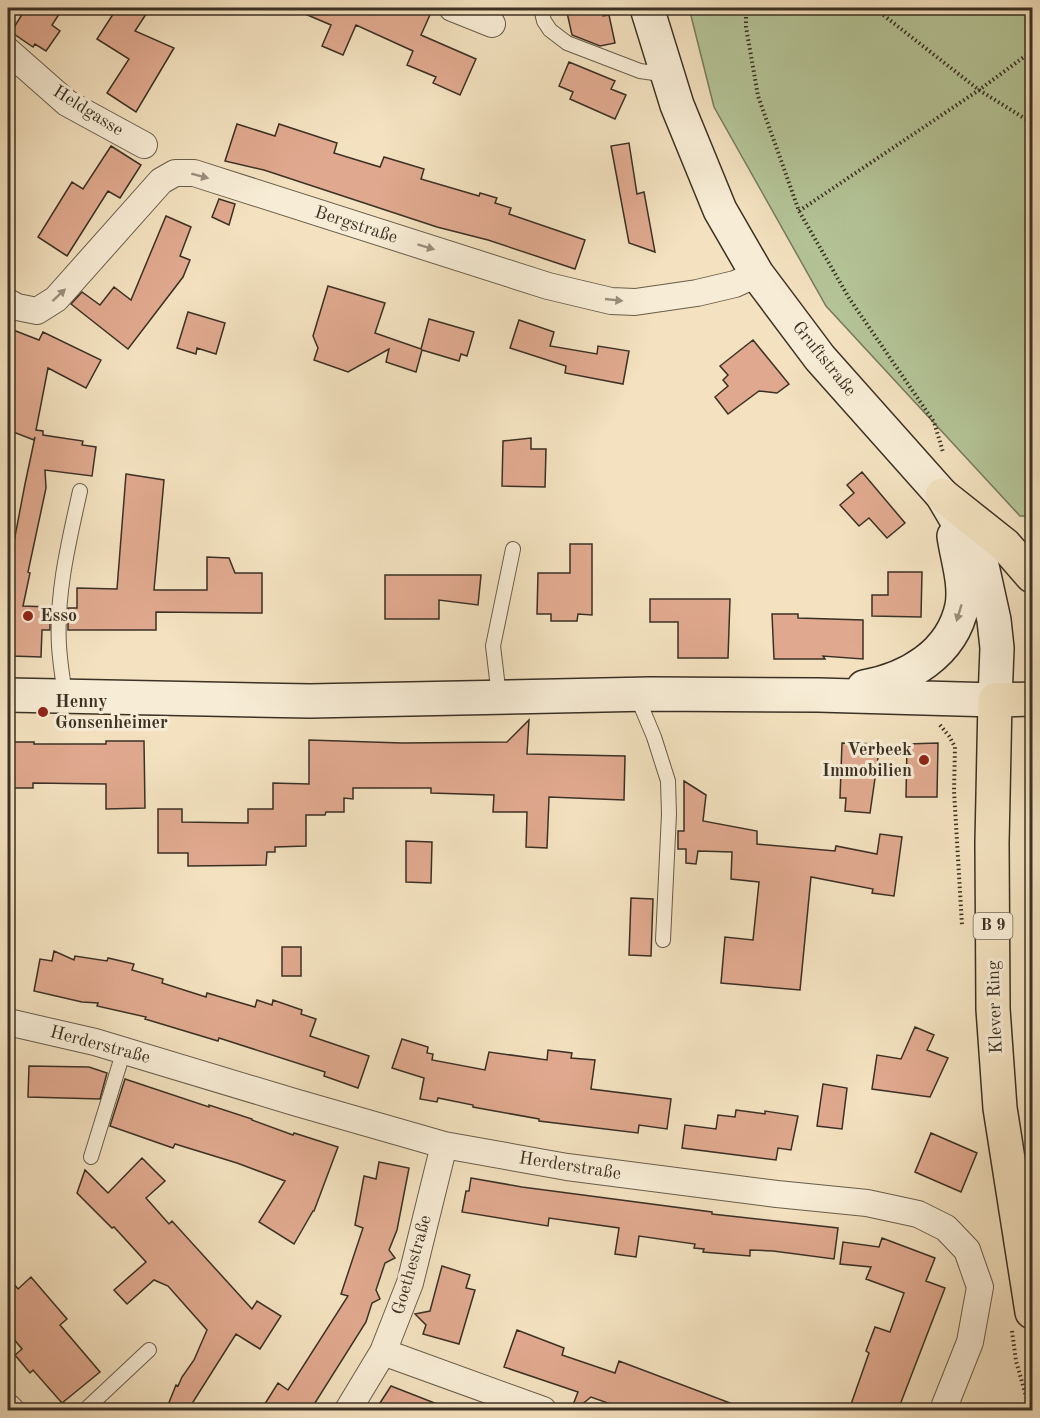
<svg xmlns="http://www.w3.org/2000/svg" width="1040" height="1418" font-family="'Old Standard TT',serif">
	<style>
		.green { fill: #b4c497; stroke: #787a5e; stroke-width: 1.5 }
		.building { fill: #e0a98f; stroke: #3b3124; stroke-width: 1.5 }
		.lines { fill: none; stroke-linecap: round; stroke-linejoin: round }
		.lane-casing { stroke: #695d4b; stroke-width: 16 }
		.street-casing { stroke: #695d4b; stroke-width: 28 }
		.secondary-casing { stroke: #3b3124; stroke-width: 36 }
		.primary-casing { stroke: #3b3124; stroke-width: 36 }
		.path { stroke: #3b3124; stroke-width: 4; stroke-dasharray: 1.5 3; stroke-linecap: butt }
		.lane { stroke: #f7ecd5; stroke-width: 14 }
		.street { stroke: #f7ecd5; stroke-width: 26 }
		.secondary { stroke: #f7ecd5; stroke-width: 33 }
		.primary { stroke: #f3e1bf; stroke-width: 33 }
		.oneway { fill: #998e7c }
		.poi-dot { fill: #8f2418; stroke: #f7ecd5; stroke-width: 2 }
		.labels { text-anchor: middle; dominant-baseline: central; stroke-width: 6; stroke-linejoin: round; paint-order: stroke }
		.shield { fill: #f7ecd5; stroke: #736959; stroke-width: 1.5 }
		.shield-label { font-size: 16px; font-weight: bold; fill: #3b3124 }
		.street-label { font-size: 18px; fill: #3b3124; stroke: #f7ecd5 }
		.poi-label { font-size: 18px; font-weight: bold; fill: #3b3124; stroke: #f7ecd5; text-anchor: start }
	</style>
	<rect width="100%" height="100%" fill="#f3e1bf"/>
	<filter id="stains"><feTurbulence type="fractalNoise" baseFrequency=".00333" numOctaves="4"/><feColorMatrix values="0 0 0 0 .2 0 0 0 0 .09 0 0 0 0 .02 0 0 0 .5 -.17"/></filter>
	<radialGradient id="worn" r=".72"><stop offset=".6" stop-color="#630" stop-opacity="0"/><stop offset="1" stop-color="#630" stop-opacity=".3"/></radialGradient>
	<!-- green -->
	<path class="green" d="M689 8H1032V516H1020L826 306 714 107Z"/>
	<!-- building -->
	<path class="building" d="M26 8H63L52 25 60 31 46 51 35 44 33 47 11 32Z
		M117 8H150L135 31 174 48 136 112 107 93 129 59 97 39Z
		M291 8H433L421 35 476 59 460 95 433 83 436 77 407 65 413 51 356 25 343 55 322 46 331 25Z
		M566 8H601L603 16 609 15 615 43 600 46 572 35Z
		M569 62 615 81 611 89 626 95 615 119 570 99 573 92 559 86Z
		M237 124 275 136 279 124 337 143 334 153 380 167 384 157 424 169 421 179 479 196 480 193 497 198 495 203 511 208 509 214 585 240 575 269 488 240 437 227 264 170 225 161Z
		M629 143 637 194 644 192 655 252 629 243 611 146Z
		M111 146 141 165 120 198 108 191 67 256 38 237 72 182 83 189Z
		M219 199 235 204 229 225 212 217Z
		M166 216 191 227 180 256 190 260 183 277 128 349 71 304 82 292 100 305 114 287 131 300Z
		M328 286 385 303 375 333 421 349 429 319 474 332 467 356 461 354 459 361 422 350 416 372 386 362 389 349 348 372 314 360 318 348 313 336Z
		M188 312 225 323 216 354 197 348 196 354 177 348Z
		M519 320 554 332 550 346 597 354 598 346 629 351 623 384 565 373 566 366 510 348Z
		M8 328 39 340 43 332 101 360 86 388 48 368 36 430 43 431V435L83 441 82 445 96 447 92 476 45 470 46 488 28 572 30 573 23 606 50 607V630H42L41 657 12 656V640L8 639V573L25 484 35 437 34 440 8 430Z
		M753 340 789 384 777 393 759 391 728 414 715 397 728 386 723 380 728 375 720 366Z
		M531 438V449H546L545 487 502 486 503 441Z
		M862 472 905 523 887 538 869 518 859 526 840 505 854 493 847 485Z
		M126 474 164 480 154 590H207V557L229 558 235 573H262V613L156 612V630H68V608H77V588L117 589Z
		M570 544H592V615L578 614 577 621H551V614H537L538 573H570Z
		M888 572H922L921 617 872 616V595H888Z
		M385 575H481L478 605 439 600V619H385Z
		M650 599H730L728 658H678V622H650Z
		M772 614H798V618L863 620V659L823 656 825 659H774Z
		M529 720 527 754 625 756 624 800 549 797 547 848 526 847 527 812H493L494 795 431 793V788H353V799L344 798V812H326L325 815H306V846L275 847V852H267L266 865 188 866V853H158V809H182V822L248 823V809H273V783L309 784V740L402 743 507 742Z
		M106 741H144L145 808 106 809V784L33 783V788H8V742H34V744H106Z
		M842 743 880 744 870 813 845 811 846 798H840Z
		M938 743 937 797H906L907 744Z
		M684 781 706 795 703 821 757 831V844L835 851 836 846 877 854 880 834 902 837 894 896 872 893 873 889 811 877 800 990 721 983 725 937 753 940 759 882 731 879 732 852 698 851 696 864 686 863V849H678V831H684Z
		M406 841 432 842 431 883 406 882Z
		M631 898 653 899 651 956 629 955Z
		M282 947H301V976H282Z
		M54 951 74 960 75 956 107 961 108 958 134 964 132 970 163 979 162 983 206 997 207 993 255 1007 257 1000 272 1005 273 1000 302 1010 301 1014 316 1019 310 1036 369 1056 358 1088 324 1076 325 1072 219 1038 218 1041 145 1019 146 1017 97 1006 98 1003 82 1002 34 991 40 959 52 961Z
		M915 1027 934 1035 927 1050 948 1058 930 1097 872 1089 877 1055 901 1059Z
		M402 1039 428 1047 427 1053 433 1054 432 1060 485 1070 489 1052 547 1060 548 1050 572 1053 571 1058 595 1060 591 1089 671 1099 667 1129 639 1125 638 1133 539 1121V1119L473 1107V1105L438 1098 437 1102 420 1099 424 1078 392 1068Z
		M29 1066 89 1067 107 1073 100 1099 28 1097Z
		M125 1079 209 1107V1105L252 1119V1120L293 1135 294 1133 338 1147 314 1211H313L294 1244 259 1222 285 1181 237 1163 175 1144 173 1148 110 1126Z
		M823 1084 847 1088 842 1129 817 1126Z
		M736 1110 765 1114V1111L798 1116 791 1150 778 1148 776 1160 682 1148 685 1125 716 1129 718 1115 735 1117Z
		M931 1133 977 1153 961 1192 915 1172Z
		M142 1158 165 1181 146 1198 169 1224 172 1221 252 1309 257 1301 281 1316 260 1349 236 1334 188 1410H166L176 1385 178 1386 182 1377 194 1360 207 1330 168 1286 154 1280 127 1304 114 1290 146 1262 114 1227 112 1228 77 1193 85 1170 108 1193Z
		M379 1162 409 1168 397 1230 389 1250 395 1258 385 1263 376 1290 380 1299 372 1303 366 1322 313 1406 319 1410H261L278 1383 288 1390 348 1296 341 1294 363 1228 355 1225 364 1176 376 1179Z
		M471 1178 522 1187 712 1212V1214L838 1228 834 1259 773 1251 750 1250V1256L703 1252 704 1249 694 1248 695 1244 639 1236 636 1257 615 1254 619 1228 549 1218 548 1226 462 1212 466 1191H469Z
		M882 1238 935 1258 926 1281 945 1288 898 1410H849L869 1353 866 1351 875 1327 890 1332 904 1293 866 1279 871 1267 840 1264 843 1242 879 1247Z
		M442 1266 470 1275 466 1288 475 1290 459 1344 423 1334 426 1325 415 1314 430 1311Z
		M8 1277 18 1289 31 1277 67 1319 60 1325 100 1372 62 1403 33 1370 30 1373 15 1355 22 1349 8 1332Z
		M517 1330 564 1348 562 1355 615 1373 619 1361 746 1409V1410H619V1407L591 1397 575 1410H571L578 1392 504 1367Z
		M391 1386 450 1409V1410H397L380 1403Z"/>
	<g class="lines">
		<defs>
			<path id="lane" d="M541 8 544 21 550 30 567 43 640 71 668 75
				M636 694 654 737 668 781 669 814 663 940
				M65 696C63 680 60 663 59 646 56 593 69 541 80 491
				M499 696 493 646 513 549
				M91 1157 124 1050
				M85 1410 149 1350"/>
			<path id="street" d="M452 8 492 24
				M8 51 67 103 144 145
				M8 302 17 307 37 311 56 299 161 181 175 173H194L548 286 611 301 635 302 697 293 735 284 757 274
				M8 1022 95 1042 294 1102 444 1145 567 1167 777 1194 867 1203 918 1214 946 1228 967 1250 980 1287 970 1342 943 1410
				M383 1352 543 1410
				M8 1407 11 1410
				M348 1410 383 1352 410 1283 444 1145"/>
			<path id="secondary" d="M864 687C908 679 952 654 962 606 966 583 957 558 954 536
				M8 695 310 701 650 694 818 695 995 700 997 648 994 620 981 561 942 495 820 358 757 274 720 210 677 105 647 8"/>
			<path id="primary" d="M942 495 1005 545 1032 576
				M1032 699 995 700 992 843 993 1009 1000 1108 1032 1312"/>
		</defs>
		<!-- lane casing -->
		<use href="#lane" class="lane-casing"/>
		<!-- street casing -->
		<use href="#street" class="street-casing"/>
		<!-- secondary casing -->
		<use href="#secondary" class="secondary-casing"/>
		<!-- primary casing -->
		<use href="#primary" class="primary-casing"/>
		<!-- path -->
		<path class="path" d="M746 8V27L758 96 799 211 849 298 934 422 943 452
			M878 8 882 14 979 90 1032 123
			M799 211 979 90 1032 51
			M940 725 949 736 955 747 954 791 962 925
			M1032 782V812
			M1012 1331 1016 1361 1030 1410"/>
		<!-- lane -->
		<use href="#lane" class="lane"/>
		<!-- street -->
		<use href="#street" class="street"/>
		<!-- secondary -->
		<use href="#secondary" class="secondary"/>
		<!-- primary -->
		<use href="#primary" class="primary"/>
	</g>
	<!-- one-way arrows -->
	<defs><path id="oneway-solid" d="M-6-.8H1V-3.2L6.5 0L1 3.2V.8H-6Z" transform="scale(1.5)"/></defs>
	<g class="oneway">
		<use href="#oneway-solid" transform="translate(200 176) rotate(15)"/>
		<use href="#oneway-solid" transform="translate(426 247) rotate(17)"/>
		<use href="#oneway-solid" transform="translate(59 295) rotate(-43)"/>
		<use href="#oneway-solid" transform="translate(614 300) rotate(6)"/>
		<use href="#oneway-solid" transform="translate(959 613) rotate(107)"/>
	</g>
	<!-- markers -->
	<g class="poi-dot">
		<circle cx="28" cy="616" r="6"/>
		<circle cx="43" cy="712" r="6"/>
		<circle cx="924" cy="760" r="6"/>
	</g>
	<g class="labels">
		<!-- shield labels -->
		<rect class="shield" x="973.5" y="913" width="39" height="26" rx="4.5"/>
		<g class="shield-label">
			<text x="993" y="926">B 9</text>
		</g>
		<!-- street labels -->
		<g class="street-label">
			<text transform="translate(88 111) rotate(32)">Heldgasse</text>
			<text transform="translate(356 225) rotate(18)">Bergstraße</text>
			<text transform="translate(824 359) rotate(51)">Gruftstraße</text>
			<text transform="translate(995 1007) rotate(-92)">Klever Ring</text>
			<text transform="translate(100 1045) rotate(15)">Herderstraße</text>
			<text transform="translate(570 1166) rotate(9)">Herderstraße</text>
			<text transform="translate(412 1265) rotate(-74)">Goethestraße</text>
		</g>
		<!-- poi labels -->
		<g class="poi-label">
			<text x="40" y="616">Esso</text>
			<text x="55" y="702">Henny<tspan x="55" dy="21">Gonsenheimer</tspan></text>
			<text x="912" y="750" text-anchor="end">Verbeek<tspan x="912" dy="21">Immobilien</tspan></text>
		</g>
	</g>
	<!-- margin -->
	<rect width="1040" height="1418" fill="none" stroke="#f3e1bf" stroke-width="30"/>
	<rect x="9" y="9" width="1022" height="1400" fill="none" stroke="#3b3124" stroke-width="3"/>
	<rect x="15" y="15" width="1010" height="1388" fill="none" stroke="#3b3124" stroke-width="1.5"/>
	<rect width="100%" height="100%" filter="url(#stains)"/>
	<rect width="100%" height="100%" fill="url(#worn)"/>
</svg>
